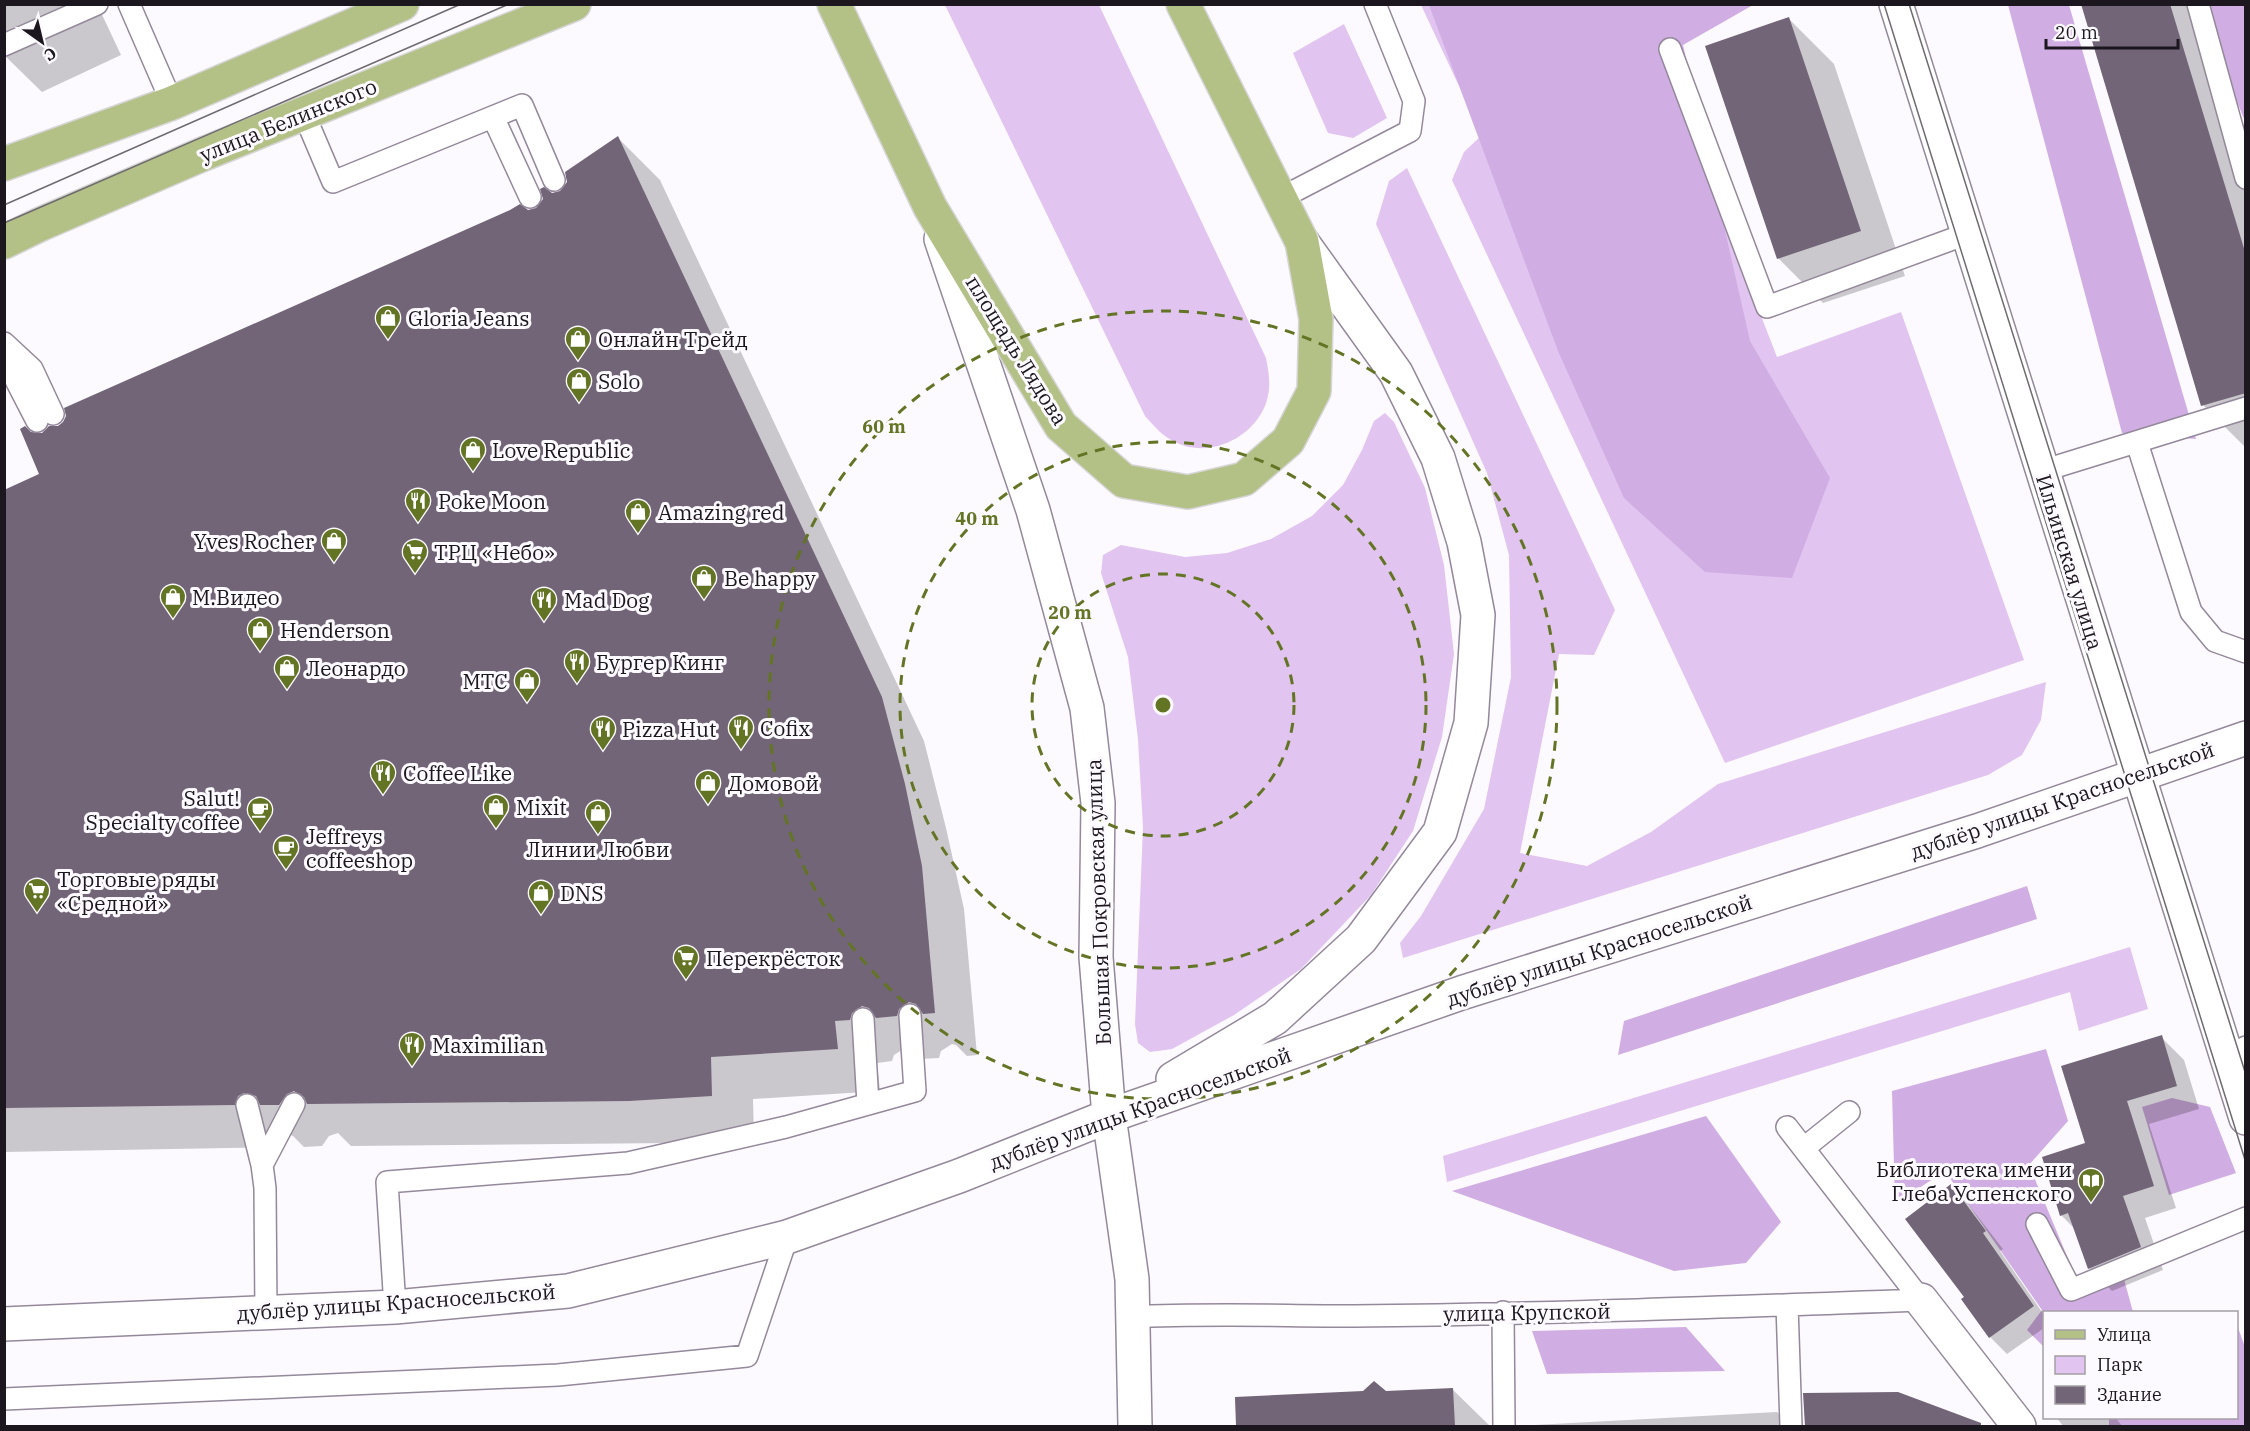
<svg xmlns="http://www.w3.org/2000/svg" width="2250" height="1431" font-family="'IBM Plex Serif',serif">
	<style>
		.green { fill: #e1c4ef }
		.forest { fill: #d0ade2 }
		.shadow { fill: #0003 }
		.building { fill: #716577 }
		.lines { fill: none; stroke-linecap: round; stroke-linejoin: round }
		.service-casing { stroke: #94889b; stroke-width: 24 }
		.minor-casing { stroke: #94889b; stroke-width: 36 }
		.tertiary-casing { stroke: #94889b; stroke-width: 36 }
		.secondary-casing { stroke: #94889b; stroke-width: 36 }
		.primary-casing { stroke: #d6d5d6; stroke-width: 36 }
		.service { stroke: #fff; stroke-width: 21 }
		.minor { stroke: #fff; stroke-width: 33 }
		.tertiary { stroke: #fff; stroke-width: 33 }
		.secondary { stroke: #fff; stroke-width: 33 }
		.primary { stroke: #b3c187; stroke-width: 33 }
		.tram { stroke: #6f6b71; stroke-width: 1.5 }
		.ring { fill: none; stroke: #637524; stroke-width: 3; stroke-dasharray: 10 8 }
		.labels { text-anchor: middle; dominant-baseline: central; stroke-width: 6; stroke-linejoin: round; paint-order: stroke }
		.street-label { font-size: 21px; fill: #1c171e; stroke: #fdfaff }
		.poi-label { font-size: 21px; fill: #1c171e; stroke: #fdfaff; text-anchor: start }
		.centre { fill: #637524; stroke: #fdfaff; stroke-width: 3 }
		.ring-label { font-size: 18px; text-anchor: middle; font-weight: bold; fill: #637524; stroke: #fdfaff; stroke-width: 6; stroke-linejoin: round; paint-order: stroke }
	</style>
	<rect width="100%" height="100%" fill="#fdfaff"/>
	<!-- green -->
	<path class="green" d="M945 5H1099L1266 358C1269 373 1271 386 1267 400 1257 436 1211 459 1177 443 1163 437 1155 427 1145 416Z
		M1421 5H1626L1656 45 1777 357 1901 312 2024 660 1725 763 1452 180 1464 152 1482 135Z
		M1344 24 1387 118 1353 138 1328 133 1293 53Z
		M1407 168 1615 610 1594 655 1559 654 1520 853 1587 866 1651 832 1718 784 2046 682 2041 720 2022 755 1988 775 1403 958 1400 943 1421 916 1484 809 1511 677 1509 555 1487 473 1376 224 1389 181Z
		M1385 413 1394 422 1425 488 1444 565 1454 654 1442 737 1413 831 1371 895 1301 969 1234 1015 1172 1049 1150 1052 1138 1043 1135 1024 1143 827 1138 739 1128 657 1101 573 1103 555 1121 545 1185 557 1227 553 1271 539 1312 516 1343 485 1362 450 1374 421Z
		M2130 947 2148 1009 2079 1031 2070 992 1447 1182 1443 1156Z"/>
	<!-- forest -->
	<path class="forest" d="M1429 5H1753L1683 45 1750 341 1830 478 1792 578 1705 572 1624 498 1558 351Z
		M2008 5H2069L2196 439 2122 433Z
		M2196 5H2245V121Z
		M2027 886 2037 919 1618 1055 1624 1021Z
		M2046 1049 2068 1121 2029 1165 2077 1280 2122 1272 2133 1312H2044V1347L2027 1330 2042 1310 1945 1171 1895 1204 1892 1091Z
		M2172 1098 2210 1107 2236 1173 2169 1195 2142 1107Z
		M1706 1116 1781 1222 1746 1263 1674 1271 1452 1191Z
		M2237 1325 2245 1347V1426H2109V1418H2236Z
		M1686 1327 1725 1371 1547 1374 1532 1331Z"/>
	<!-- shadow -->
	<path class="shadow" d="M4 4H97L121 55 42 92 4 55Z
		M2082 4H2201L2246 153V448L2203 405Z
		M1789 19 1834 64 1905 276 1823 303 1778 258Z
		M618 138 660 180 924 741 946 828 964 909 977 1055 967 1056 956 1045 952 1044 941 1051 939 1058 920 1059 905 1048 894 1055 892 1061 877 1063 880 1091 753 1099 754 1138 672 1143 351 1146 338 1133 329 1136 322 1146 304 1147 293 1136 288 1134 277 1147 4 1152V492L41 475 30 433 43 434 528 211 537 210 552 194 560 193Z
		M2161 1037 2184 1060 2199 1109 2149 1124 2176 1208 2145 1218 2163 1270 2112 1291 2089 1268 2075 1229 2061 1215 2087 1144Z
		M1951 1186 1968 1204 2003 1249 2000 1251 2044 1315V1328L2007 1354 1990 1337 1966 1297Z
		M1452 1389 1490 1426H1237L1235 1399Z
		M1804 1394 1922 1403 1946 1426H1805Z
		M1777 1412 1791 1426H1534V1425Z
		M2057 1418H2116L2122 1426H2063Z"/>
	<!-- building -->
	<path class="building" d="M2081 4H2170L2246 255V393L2201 406Z
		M1789 17 1861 231 1777 259 1705 46Z
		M618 136 882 697 905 784 922 866 935 1013 923 1014 916 1004 909 1002 899 1009 897 1016 876 1018 869 1008 862 1006 852 1013 850 1020 835 1021 838 1049 711 1057 712 1096 629 1101 307 1104 304 1097 294 1091 287 1094 279 1105H260L256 1096 244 1093 238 1096 235 1105 4 1108V490L39 474 20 429 25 426 31 432 42 433 49 426H58L63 422 66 416 64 408 510 210 520 204 528 210 536 208 543 199 540 189 544 187 552 193 560 191 567 182 565 172Z
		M2162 1035 2177 1086 2127 1101 2154 1186 2123 1196 2141 1247 2088 1269 2068 1213 2060 1216 2042 1157 2085 1143 2061 1066Z
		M1951 1184 1986 1231 1983 1233 2034 1306 1989 1338 1961 1299 1964 1297 1905 1219Z
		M1374 1381 1386 1391 1453 1388 1455 1426H1236L1235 1397 1363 1391Z
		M1898 1392 1981 1423V1426H1805L1803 1393Z"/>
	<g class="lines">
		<defs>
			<path id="service" d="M129 4 172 103
				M2198 4 2246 178
				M4 45 97 4
				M1670 49 1767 307 1969 233
				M304 114 333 182 522 105 554 180
				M493 117 530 197
				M1281 198 1410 131 1414 101 1375 4
				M4 343 32 369 53 414
				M4 357 37 421
				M2137 443 2191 612 2215 641 2246 652
				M2042 471 2246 408
				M863 1019 868 1104
				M2226 1056 2246 1047
				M247 1105 262 1165 265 1188 266 1312
				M1787 1127 1921 1300
				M1804 1148 1849 1112
				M262 1165 294 1104
				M2037 1224 2071 1290 2246 1218
				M1787 1305 1791 1426
				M395 1307 387 1182 628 1163 786 1127 915 1091 910 1015
				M1503 1312 1504 1426
				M1132 1317C1206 1313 1280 1316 1354 1316 1543 1314 1732 1307 1921 1300
				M4 1399 558 1375 747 1356 787 1237"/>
			<path id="minor" d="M1921 1300 2019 1426"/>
			<path id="tertiary" d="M1896 4 2246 1118"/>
			<path id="secondary" d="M941 239 1033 510 1087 708 1098 803 1096 957 1109 1116 1132 1279 1135 1426
				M1173 1079 1275 1018 1361 939 1440 832 1471 723 1478 615 1464 542 1438 458 1396 373 1302 242
				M4 1324 395 1307 568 1291 787 1237 959 1176 1109 1116 1461 993 1977 831 2246 738"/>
			<path id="primary" d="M834 4 930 207 1061 426 1124 481 1188 492 1244 479 1288 441 1314 391 1316 319 1302 242 1183 4
				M4 164 172 103 402 4
				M4 242 41 224 201 155 574 4"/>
		</defs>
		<!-- service casing -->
		<use href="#service" class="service-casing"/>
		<!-- minor casing -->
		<use href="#minor" class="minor-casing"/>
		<!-- tertiary casing -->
		<use href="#tertiary" class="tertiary-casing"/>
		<!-- secondary casing -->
		<use href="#secondary" class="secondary-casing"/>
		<!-- primary casing -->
		<use href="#primary" class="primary-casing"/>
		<!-- service -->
		<use href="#service" class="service"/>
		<!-- minor -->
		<use href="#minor" class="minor"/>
		<!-- tertiary -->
		<use href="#tertiary" class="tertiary"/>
		<!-- secondary -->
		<use href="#secondary" class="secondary"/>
		<!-- primary -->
		<use href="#primary" class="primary"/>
		<!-- tram -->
		<path class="tram" d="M1884 4 2246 1163
			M1909 4 2246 1075
			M4 205 461 4
			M4 223 509 4"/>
	</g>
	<!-- distance rings -->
	<g class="ring">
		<circle cx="1163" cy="705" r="131"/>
		<circle cx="1163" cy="705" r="263"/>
		<circle cx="1163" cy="705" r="394"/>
	</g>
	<!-- icons -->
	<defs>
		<symbol id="shop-pin" viewBox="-11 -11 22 30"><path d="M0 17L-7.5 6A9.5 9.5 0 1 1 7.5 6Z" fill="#637524" stroke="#fdfaff"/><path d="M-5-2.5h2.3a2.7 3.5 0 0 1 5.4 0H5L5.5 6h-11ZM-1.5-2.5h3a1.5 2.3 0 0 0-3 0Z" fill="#fff"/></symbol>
		<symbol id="restaurant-pin" viewBox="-11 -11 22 30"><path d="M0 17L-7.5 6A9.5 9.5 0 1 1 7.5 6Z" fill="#637524" stroke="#fdfaff"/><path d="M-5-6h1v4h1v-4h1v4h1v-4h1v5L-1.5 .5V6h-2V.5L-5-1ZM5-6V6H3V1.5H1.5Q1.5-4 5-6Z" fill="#fff"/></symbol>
		<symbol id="supermarket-pin" viewBox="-11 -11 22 30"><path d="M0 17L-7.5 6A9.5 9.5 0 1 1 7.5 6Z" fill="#637524" stroke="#fdfaff"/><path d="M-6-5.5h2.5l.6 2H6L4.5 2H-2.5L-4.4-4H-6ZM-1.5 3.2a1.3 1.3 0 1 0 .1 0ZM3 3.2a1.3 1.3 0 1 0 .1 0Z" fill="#fff"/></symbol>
		<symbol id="cafe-pin" viewBox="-11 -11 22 30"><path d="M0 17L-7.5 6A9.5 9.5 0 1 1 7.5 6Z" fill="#637524" stroke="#fdfaff"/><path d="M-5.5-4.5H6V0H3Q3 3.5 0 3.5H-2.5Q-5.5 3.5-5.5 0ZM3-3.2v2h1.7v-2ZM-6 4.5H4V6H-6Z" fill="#fff"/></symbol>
		<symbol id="library-pin" viewBox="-11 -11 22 30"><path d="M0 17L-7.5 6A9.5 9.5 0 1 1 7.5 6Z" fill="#637524" stroke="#fdfaff"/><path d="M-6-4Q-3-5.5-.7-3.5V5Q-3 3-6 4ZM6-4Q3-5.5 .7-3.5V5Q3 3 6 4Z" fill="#fff"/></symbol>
	</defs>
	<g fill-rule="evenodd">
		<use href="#shop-pin" x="373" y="303" width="30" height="40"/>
		<use href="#shop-pin" x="563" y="324" width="30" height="40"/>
		<use href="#shop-pin" x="564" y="366" width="30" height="40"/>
		<use href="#shop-pin" x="458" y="435" width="30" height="40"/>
		<use href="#restaurant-pin" x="403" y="486" width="30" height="40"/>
		<use href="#shop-pin" x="623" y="497" width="30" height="40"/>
		<use href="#shop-pin" x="319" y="526" width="30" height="40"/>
		<use href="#supermarket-pin" x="400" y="537" width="30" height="40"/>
		<use href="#shop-pin" x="689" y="563" width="30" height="40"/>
		<use href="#shop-pin" x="158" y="582" width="30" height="40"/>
		<use href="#restaurant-pin" x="529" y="585" width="30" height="40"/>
		<use href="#shop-pin" x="245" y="615" width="30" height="40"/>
		<use href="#restaurant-pin" x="562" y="647" width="30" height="40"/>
		<use href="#shop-pin" x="272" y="653" width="30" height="40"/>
		<use href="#shop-pin" x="512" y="666" width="30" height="40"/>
		<use href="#restaurant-pin" x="726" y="713" width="30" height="40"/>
		<use href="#restaurant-pin" x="588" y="714" width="30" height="40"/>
		<use href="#restaurant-pin" x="368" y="758" width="30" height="40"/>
		<use href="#shop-pin" x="693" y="768" width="30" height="40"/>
		<use href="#shop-pin" x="481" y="792" width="30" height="40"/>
		<use href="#cafe-pin" x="245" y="795" width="30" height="40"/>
		<use href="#shop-pin" x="583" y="798" width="30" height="40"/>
		<use href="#cafe-pin" x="271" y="833" width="30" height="40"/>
		<use href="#supermarket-pin" x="22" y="876" width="30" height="40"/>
		<use href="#shop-pin" x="526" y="878" width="30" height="40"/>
		<use href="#supermarket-pin" x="671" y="943" width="30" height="40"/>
		<use href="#restaurant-pin" x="397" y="1030" width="30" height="40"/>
		<use href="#library-pin" x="2076" y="1166" width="30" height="40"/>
	</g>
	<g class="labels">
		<!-- street labels -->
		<g class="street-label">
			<text transform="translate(288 120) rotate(-22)">улица Белинского</text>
			<text transform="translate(1017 350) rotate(58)">площадь Лядова</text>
			<text transform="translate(2070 562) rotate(73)">Ильинская улица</text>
			<text transform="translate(2062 800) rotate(-19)">дублёр улицы Красносельской</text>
			<text transform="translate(1098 902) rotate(-92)">Большая Покровская улица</text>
			<text transform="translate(1599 950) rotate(-18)">дублёр улицы Красносельской</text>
			<text transform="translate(1140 1108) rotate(-20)">дублёр улицы Красносельской</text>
			<text transform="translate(396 1302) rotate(-4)">дублёр улицы Красносельской</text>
			<text transform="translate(1527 1312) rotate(-1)">улица Крупской</text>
		</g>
		<!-- poi labels -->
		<g class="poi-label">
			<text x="408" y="318">Gloria Jeans</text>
			<text x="598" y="339">Онлайн Трейд</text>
			<text x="598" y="381">Solo</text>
			<text x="492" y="450">Love Republic</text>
			<text x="438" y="501">Poke Moon</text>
			<text x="658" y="512">Amazing red</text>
			<text x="314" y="541" text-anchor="end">Yves Rocher</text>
			<text x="434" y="552">ТРЦ «Небо»</text>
			<text x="724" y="578">Be happy</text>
			<text x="192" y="597">М.Видео</text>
			<text x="564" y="600">Mad Dog</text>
			<text x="280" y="630">Henderson</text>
			<text x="596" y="662">Бургер Кинг</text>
			<text x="306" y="668">Леонардо</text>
			<text x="508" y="681" text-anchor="end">МТС</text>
			<text x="760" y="728">Cofix</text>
			<text x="622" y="729">Pizza Hut</text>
			<text x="403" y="773">Coffee Like</text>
			<text x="728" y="783">Домовой</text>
			<text x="240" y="798" text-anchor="end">Salut!<tspan x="240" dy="24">Specialty coffee</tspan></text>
			<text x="516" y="807">Mixit</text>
			<text x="306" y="836">Jeffreys<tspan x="306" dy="24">coffeeshop</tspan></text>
			<text x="598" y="849" text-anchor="middle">Линии Любви</text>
			<text x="57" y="879">Торговые ряды<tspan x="57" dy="24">«Средной»</tspan></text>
			<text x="560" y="893">DNS</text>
			<text x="706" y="958">Перекрёсток</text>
			<text x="432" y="1045">Maximilian</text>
			<text x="2072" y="1169" text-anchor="end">Библиотека имени<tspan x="2072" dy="24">Глеба Успенского</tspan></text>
		</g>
	</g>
	<circle cx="1163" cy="705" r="9" class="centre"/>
	<g class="ring-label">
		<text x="884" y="433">60 m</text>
		<text x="977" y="525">40 m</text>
		<text x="1070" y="619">20 m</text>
	</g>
	<!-- border -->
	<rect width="2250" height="1431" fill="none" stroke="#1c171e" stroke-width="12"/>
	<!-- legend -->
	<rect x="2043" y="1311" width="195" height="108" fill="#fdfaff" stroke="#a39fa5" stroke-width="1.5"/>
	<rect x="2055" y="1330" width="30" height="9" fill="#b3c187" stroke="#a39fa5" stroke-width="1.5"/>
	<text x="2097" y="1341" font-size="18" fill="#1c171e">Улица</text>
	<rect x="2055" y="1356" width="30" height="18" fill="#e1c4ef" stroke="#a39fa5" stroke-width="1.5"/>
	<text x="2097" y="1371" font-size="18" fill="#1c171e">Парк</text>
	<rect x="2055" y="1386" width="30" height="18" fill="#716577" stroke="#a39fa5" stroke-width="1.5"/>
	<text x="2097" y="1401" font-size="18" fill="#1c171e">Здание</text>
	<!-- north arrow -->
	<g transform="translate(42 42) rotate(146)" stroke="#fdfaff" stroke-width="4.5" paint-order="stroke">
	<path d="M0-4.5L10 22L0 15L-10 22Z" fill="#1c171e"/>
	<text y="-9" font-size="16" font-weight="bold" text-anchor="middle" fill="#1c171e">С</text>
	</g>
	<!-- scale -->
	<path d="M2046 39v9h132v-9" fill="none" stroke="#1c171e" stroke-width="3"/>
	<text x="2055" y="39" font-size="18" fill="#1c171e" stroke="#fdfaff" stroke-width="4.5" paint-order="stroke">20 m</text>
</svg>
